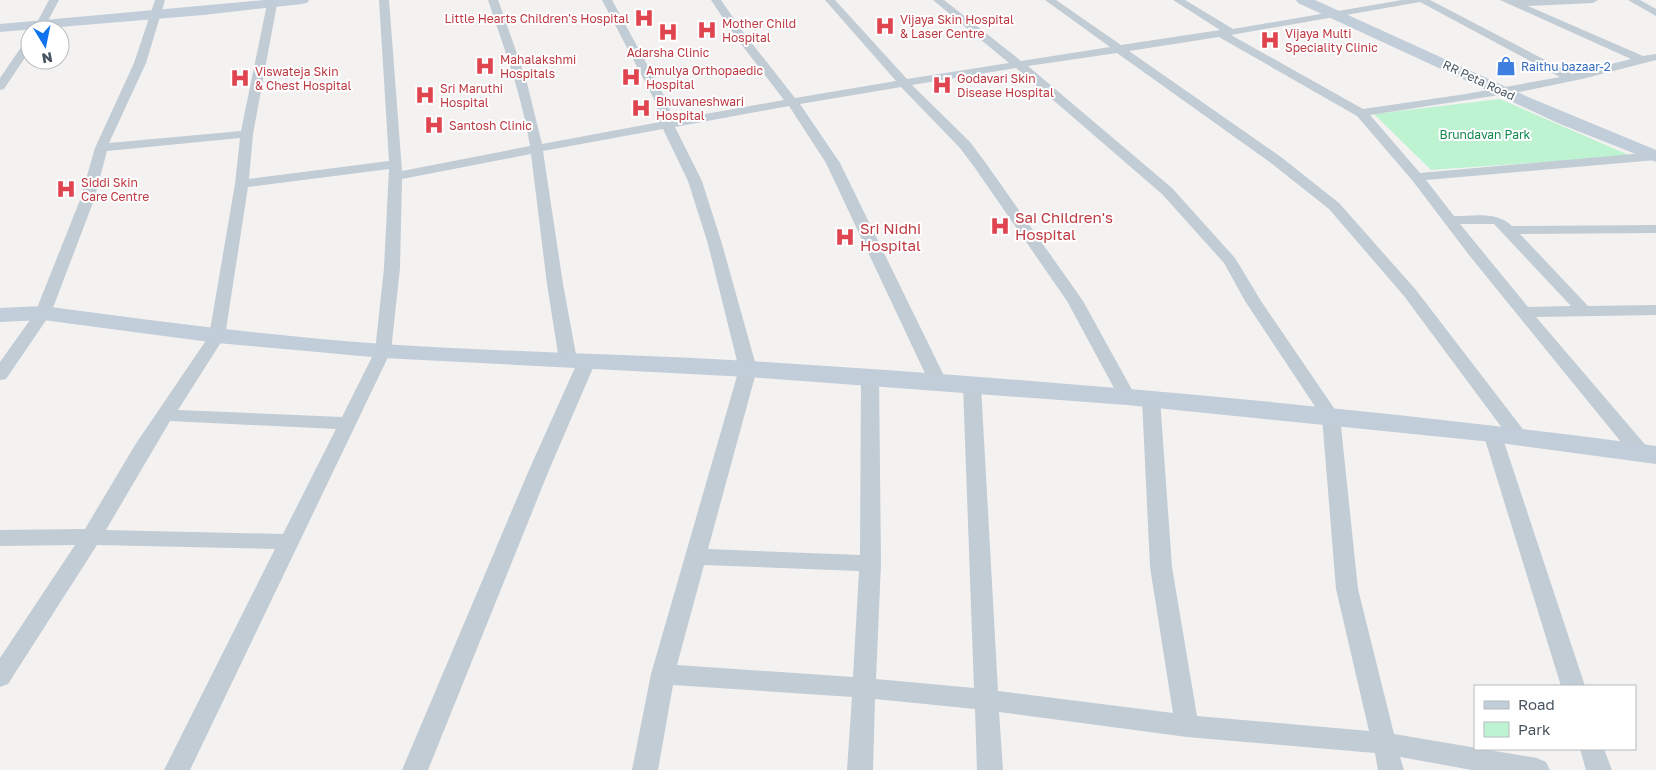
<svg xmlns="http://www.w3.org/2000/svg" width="1656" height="770" font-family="'Golos Text',sans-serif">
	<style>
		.green { fill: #bef3d2 }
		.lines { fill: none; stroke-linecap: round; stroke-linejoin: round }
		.street { fill: #c1ccd4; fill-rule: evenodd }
		.secondary { fill: #c1cdd9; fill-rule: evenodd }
		.labels { text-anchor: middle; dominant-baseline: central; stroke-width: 4; stroke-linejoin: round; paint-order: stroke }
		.far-health-label { font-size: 12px; fill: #be3a42; stroke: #fff; text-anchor: start }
		.far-shop-label { font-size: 12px; fill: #366cbe; stroke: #fff; text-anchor: start }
		.far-street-label { font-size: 12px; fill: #485560; stroke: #fff }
		.far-park-label { font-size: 12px; fill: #12884d; stroke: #fff }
		.health-label { font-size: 15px; fill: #be3a42; stroke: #fff; text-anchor: start }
	</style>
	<rect width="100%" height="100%" fill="#f4f1f1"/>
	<!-- green -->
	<path class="green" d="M1500 99 1631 156 1431 170 1374 114Z"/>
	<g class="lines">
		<!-- street -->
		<path class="street" d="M49 0H59L43 30H33Z
			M155 0H165L146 63 109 143 241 131 267 4 268 2H276L277 4 253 134 249 179 389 161 379 0H389L402 171 530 146C522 96 504 48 488 0H498L526 79 542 144 660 122 656 103 602 0H612L668 103 672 120 784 100 735 36 711 0H721L743 32 795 98 896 81 825 0H835L907 79 1009 63 933 0H944L1021 61 1110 47 1045 0H1056L1121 45 1220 30 1173 0H1185L1233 29 1402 0H1430L1572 74 1631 59 1500 0H1598L1593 3 1528 6 1643 56 1656 54V60L1582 79 1519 92 1370 115 1420 173 1656 152V160L1426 180 1454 216C1474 216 1497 211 1512 226L1656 225V233L1520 234 1588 306 1656 305V315L1536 317 1648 448 1650 453 1648 458 1641 460 1634 458 1469 255 1412 180 1357 116 1219 37 1129 51 1281 157 1339 203 1416 290 1525 432 1527 436 1525 440 1518 442 1511 440 1404 296 1329 209 1271 163 1117 53 1028 66 1172 188 1235 258 1261 301 1340 417 1358 589 1394 734 1537 758 1546 762 1550 770H1472L1400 757 1404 770H1378L1375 753 1187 737 999 712 1003 770H977L975 709 875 699 873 770H847L852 697 673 685 658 770H632L651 674 739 369 708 244 688 181 663 129 543 151 563 284 577 360 574 364 568 365 562 364 559 360 547 284 531 154 402 179 400 268 391 351 190 770H164L275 549 97 545 8 684 0 687V658L75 545 0 546V530L85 529 135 445 209 336 235 184 240 138 107 151 94 200 51 313 6 379 0 380V362L35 313 80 200 95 148 134 63ZM1420 2 1560 77 1466 94 1363 109 1231 35ZM1016 68 1162 194 1224 263 1245 301 1322 417 1336 589 1369 731 1197 716 1172 567 1160 399 1157 395 1151 393 1145 395 1142 399 1150 567 1173 713 998 691 981 386 978 382 972 380 966 382 963 386 974 688 876 679 881 563 879 378 876 374 870 372 864 374 861 378 860 555 708 549 757 369 722 244 702 181 675 127 789 106 826 163 930 384 933 388 939 390 945 388 948 384 840 163 800 104 901 87 960 148 975 168 1067 301 1121 401 1127 403 1133 401 1136 397 1083 301 985 162 970 142 912 85ZM389 169 384 268 375 351 342 417 178 410 225 336 248 187ZM1460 224H1494L1571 306 1528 307ZM170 421 336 429 283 534 106 530ZM704 565 859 571 853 677 677 665Z
			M1628 0H1640L1656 9V16Z
			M30 39V50L4 89 0 90V78L26 40Z
			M587 356 593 357 596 361 549 470 428 770H402L529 470 578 361 581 357Z
			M1492 427 1499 429 1501 433 1585 686H1561L1483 433 1485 429Z
			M1580 749H1604L1612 770H1586Z"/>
		<!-- secondary -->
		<path class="secondary" d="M264 0H309L307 3 302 4 203 15 0 32V24Z
			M1296 0H1315L1528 97 1656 150V162L1560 124 1298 3Z
			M43 306C156 321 269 336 383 344 504 352 627 354 749 361 1052 380 1355 406 1656 446V464L1492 442 1127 405 748 377 383 358 217 343 43 320 0 322V308Z"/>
	</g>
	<!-- icons -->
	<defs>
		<symbol id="hospital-bare" viewBox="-9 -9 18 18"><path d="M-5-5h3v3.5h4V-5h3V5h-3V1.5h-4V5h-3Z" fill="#e0444e" stroke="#fff" stroke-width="2.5" paint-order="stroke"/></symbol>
		<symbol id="shop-bare" viewBox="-9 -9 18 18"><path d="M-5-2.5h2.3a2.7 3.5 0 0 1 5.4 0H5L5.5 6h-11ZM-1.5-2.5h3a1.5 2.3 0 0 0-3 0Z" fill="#3f7fe0" stroke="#fff" stroke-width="2.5" paint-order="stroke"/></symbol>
	</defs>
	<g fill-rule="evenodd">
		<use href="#hospital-bare" x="630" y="4" width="28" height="28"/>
		<use href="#hospital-bare" x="871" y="12" width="28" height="28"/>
		<use href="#hospital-bare" x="693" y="16" width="28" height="28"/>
		<use href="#hospital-bare" x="654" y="18" width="28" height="28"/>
		<use href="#hospital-bare" x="1256" y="26" width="28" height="28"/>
		<use href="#hospital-bare" x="471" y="52" width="28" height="28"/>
		<use href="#shop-bare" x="1492" y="52" width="28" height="28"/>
		<use href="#hospital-bare" x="617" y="63" width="28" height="28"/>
		<use href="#hospital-bare" x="226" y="64" width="28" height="28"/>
		<use href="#hospital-bare" x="928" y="71" width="28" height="28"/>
		<use href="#hospital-bare" x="411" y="81" width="28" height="28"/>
		<use href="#hospital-bare" x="627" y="94" width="28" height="28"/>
		<use href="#hospital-bare" x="420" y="111" width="28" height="28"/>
		<use href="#hospital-bare" x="52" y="175" width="28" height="28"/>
		<use href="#hospital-bare" x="986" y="212" width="28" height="28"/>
		<use href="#hospital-bare" x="831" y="223" width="28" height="28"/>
	</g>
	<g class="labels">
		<!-- far-health labels -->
		<g class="far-health-label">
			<text x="629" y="18" text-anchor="end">Little Hearts Children's Hospital</text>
			<text x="900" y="19">Vijaya Skin Hospital<tspan x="900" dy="14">&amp; Laser Centre</tspan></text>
			<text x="722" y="23">Mother Child<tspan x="722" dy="14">Hospital</tspan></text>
			<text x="1285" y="33">Vijaya Multi<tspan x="1285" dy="14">Speciality Clinic</tspan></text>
			<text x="668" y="52" text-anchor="middle">Adarsha Clinic</text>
			<text x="500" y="59">Mahalakshmi<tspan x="500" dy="14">Hospitals</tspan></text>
			<text x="646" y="70">Amulya Orthopaedic<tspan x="646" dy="14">Hospital</tspan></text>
			<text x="255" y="71">Viswateja Skin<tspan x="255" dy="14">&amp; Chest Hospital</tspan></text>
			<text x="957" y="78">Godavari Skin<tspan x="957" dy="14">Disease Hospital</tspan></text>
			<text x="440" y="88">Sri Maruthi<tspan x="440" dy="14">Hospital</tspan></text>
			<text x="656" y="101">Bhuvaneshwari<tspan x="656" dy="14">Hospital</tspan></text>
			<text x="449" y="125">Santosh Clinic</text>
			<text x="81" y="182">Siddi Skin<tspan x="81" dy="14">Care Centre</tspan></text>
		</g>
		<!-- far-shop labels -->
		<g class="far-shop-label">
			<text x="1521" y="66">Raithu bazaar-2</text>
		</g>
		<!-- far-street labels -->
		<g class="far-street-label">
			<text transform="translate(1479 80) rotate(25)">RR Peta Road</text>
		</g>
		<!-- far-park labels -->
		<g class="far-park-label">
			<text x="1485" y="134">Brundavan Park</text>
		</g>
		<!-- health labels -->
		<g class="health-label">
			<text x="1015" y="217">Sai Children's<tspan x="1015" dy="17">Hospital</tspan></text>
			<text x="860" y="228">Sri Nidhi<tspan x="860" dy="17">Hospital</tspan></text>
		</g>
	</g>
	<!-- legend -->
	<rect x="1474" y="685" width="162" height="65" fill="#ffffff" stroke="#b6bbbf"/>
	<rect x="1484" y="701" width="25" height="8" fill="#c1cdd9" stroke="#b6bbbf"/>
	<text x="1518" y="710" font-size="15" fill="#485560">Road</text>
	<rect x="1484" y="722" width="25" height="15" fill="#bef3d2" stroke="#b6bbbf"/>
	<text x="1518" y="735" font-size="15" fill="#485560">Park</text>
	<!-- north arrow -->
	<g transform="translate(45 45) rotate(170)"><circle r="24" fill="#ffffff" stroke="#b6bbbf"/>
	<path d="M0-4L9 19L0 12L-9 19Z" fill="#0e72f1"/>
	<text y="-8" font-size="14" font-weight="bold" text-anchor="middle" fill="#485560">N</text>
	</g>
</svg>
